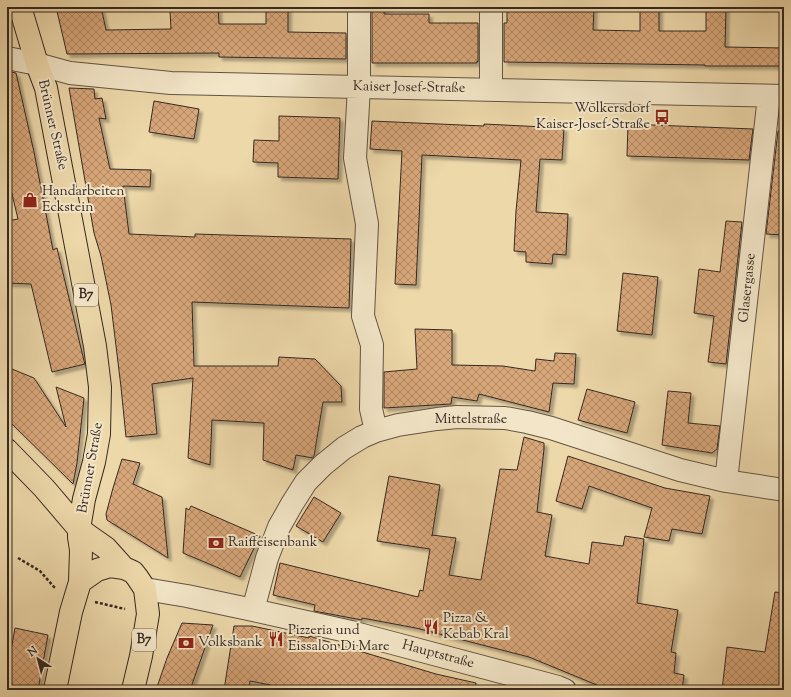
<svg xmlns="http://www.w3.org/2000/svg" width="791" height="697" font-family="'Sorts Mill Goudy',serif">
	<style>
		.building { fill: url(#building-cross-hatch); stroke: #352823; filter: url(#shadow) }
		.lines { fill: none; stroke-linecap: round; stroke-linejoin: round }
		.minor-casing { stroke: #635445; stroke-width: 24 }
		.major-casing { stroke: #352823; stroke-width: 24 }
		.path { stroke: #352823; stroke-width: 2.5; stroke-dasharray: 3 2; stroke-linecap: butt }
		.minor { stroke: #f3e6c8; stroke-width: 22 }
		.major { stroke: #edd8aa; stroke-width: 22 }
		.labels { text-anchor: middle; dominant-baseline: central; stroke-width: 4; stroke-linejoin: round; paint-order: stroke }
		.shield { fill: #f3e6c8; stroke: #6e6154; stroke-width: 1 }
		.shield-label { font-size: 13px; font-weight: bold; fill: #352823 }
		.street-label { font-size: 14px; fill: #352823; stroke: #f3e6c8 }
		.poi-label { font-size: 14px; fill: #352823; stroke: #f3e6c8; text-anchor: start }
	</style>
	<defs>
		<pattern id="building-cross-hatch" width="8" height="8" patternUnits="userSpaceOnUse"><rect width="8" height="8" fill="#d7a679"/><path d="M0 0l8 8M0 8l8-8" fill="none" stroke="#af8763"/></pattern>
		<filter id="shadow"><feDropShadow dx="3.5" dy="3.5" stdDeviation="1" flood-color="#0004"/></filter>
	</defs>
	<rect width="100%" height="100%" fill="#edd8aa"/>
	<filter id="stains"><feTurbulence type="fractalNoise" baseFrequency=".005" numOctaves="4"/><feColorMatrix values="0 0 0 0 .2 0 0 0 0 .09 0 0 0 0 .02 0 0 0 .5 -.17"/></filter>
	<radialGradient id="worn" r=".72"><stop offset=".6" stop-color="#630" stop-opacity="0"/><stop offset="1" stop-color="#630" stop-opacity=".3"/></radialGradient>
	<!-- building -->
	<path class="building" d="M56 7H101L106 30 171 29 170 11H185V7H218L219 24H266V7H288V32L346 33V59L219 57V53L67 54Z
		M372 7H384V14H429V23H478V62L477 61V63H372Z
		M507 7H594L593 30 640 31V7H659V31H706V7H726L725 47 784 48V66H705V65L504 62V23H507Z
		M7 71 16 73 34 152 53 250 57 248 84 361 85 364 52 372 31 284 7 283V221L18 219 7 173Z
		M69 88 94 89 95 99 102 98 106 119 99 118 110 169 151 170 150 187 123 186 129 234 195 237V234L351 239 349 308 192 302 194 366H278L279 357 315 359 341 386 342 402H323L314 456 313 458 296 455 293 470 263 460 264 423 212 420 210 465 188 458 193 378 152 384 157 434 126 437 121 387 111 305 101 256 94 233Z
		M154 101 199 109 194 139 149 132Z
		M279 116 340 118 338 179 278 177V163L253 162 254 140 279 141Z
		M372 121 484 126V124L564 128 562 160 540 159 536 212 568 214 566 255 553 254 552 264 526 262V252L514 251 516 211 521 160 422 155 416 285 395 284 402 151 370 149Z
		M628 124 753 129 749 160 627 156Z
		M778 131H784V235L766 234Z
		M726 221 742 222 726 364 708 362 714 316 694 313 699 269 720 272Z
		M623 273 658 277 652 335 617 331Z
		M415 329 452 330V365L503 366 535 371 536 359 554 361 555 353 576 354 574 384 553 383 549 412 479 394 477 401 452 397 451 404 384 408V372L417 369Z
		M7 367 34 378 66 427 56 387 84 398 77 463 73 484 7 419Z
		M587 389 635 402 627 433 578 420Z
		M668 391 691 393 688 423 720 426 717 449 712 453 662 445Z
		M524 437 544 443V449L537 512 552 515 545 556 589 564 592 542 623 546 625 536 644 539 637 603 678 610 671 652 676 653 674 673 684 675 682 690H609L529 657 416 628 362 618V620L314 611 315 605 273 595 280 563 418 597 420 590 423 591 430 549 377 541 389 476 440 485 432 536V535L456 538 449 575 481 580 500 469 517 470Z
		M568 456 665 488 710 496 702 534 672 529 669 541 644 537 652 508 589 486 582 509 556 501Z
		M122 459 140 463 133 484 162 497 168 558 107 520 106 514 113 488Z
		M314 497 341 513 323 542 296 526Z
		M191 506 260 536 240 577 183 553 186 508 189 510Z
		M775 592 784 593V690H722L727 647 765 652Z
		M182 623 213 625 190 690H156L167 658Z
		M234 626H252L309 638V636L436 674 476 683V690H296L250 681 249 690H224Z
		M15 628 48 635 38 690H7V673Z"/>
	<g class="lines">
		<defs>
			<path id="minor" d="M359 7V87L355 158 367 224 363 316 372 345 371 409 376 431
				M491 7V90
				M7 58 37 64 70 73 171 83 784 96
				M726 481 769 96
				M145 589 187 596 253 610 351 632 558 687 565 690
				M253 610 267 558 279 527 292 504 306 482 323 465 344 448 362 437 376 431 398 425 437 419 457 417 505 418 527 422 551 428 680 470 726 481 784 490"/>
			<path id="major" d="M20 7 37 64 46 88 95 346 100 387 99 434 94 462 84 499 79 529V537L81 550 80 582 71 612 55 690
				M7 450 44 488 79 529 106 548 124 568
				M80 582 97 570 110 566 124 568 133 572 137 577 145 589 148 614 141 656 133 690"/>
		</defs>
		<!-- minor casing -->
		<use href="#minor" class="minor-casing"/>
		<!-- major casing -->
		<use href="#major" class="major-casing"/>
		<!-- path -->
		<path class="path" d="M18 558 40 571 54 587 57 588
			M95 602 125 609"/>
		<!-- minor -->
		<use href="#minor" class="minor"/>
		<!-- major -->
		<use href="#major" class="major"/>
	</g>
	<!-- icons -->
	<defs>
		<symbol id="bus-bare" viewBox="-9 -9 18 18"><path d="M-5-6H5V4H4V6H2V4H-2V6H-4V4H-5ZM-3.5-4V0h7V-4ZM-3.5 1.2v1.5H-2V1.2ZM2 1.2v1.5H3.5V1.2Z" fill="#8f2418" stroke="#f3e6c8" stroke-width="2.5" paint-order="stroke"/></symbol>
		<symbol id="shop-bare" viewBox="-9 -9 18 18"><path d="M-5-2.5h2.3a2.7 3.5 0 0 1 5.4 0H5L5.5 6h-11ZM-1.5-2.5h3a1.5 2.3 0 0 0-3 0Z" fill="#8f2418" stroke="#f3e6c8" stroke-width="2.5" paint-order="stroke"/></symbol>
		<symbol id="bank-bare" viewBox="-9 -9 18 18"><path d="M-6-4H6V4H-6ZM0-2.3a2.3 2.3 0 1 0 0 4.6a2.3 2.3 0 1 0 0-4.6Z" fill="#8f2418" stroke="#f3e6c8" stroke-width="2.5" paint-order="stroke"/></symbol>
		<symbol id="restaurant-bare" viewBox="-9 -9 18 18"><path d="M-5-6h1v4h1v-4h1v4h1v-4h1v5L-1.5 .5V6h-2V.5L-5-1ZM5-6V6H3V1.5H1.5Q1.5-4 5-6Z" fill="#8f2418" stroke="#f3e6c8" stroke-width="2.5" paint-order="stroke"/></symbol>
	</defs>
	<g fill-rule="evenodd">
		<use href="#bus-bare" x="651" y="106" width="22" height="22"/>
		<use href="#shop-bare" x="19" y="189" width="22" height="22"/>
		<use href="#bank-bare" x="205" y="532" width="22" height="22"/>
		<use href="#restaurant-bare" x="420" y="616" width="22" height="22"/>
		<use href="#restaurant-bare" x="265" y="628" width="22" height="22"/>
		<use href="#bank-bare" x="175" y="632" width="22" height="22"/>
	</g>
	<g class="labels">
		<!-- shield labels -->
		<g class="shield">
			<rect x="74" y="284" width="24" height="22" rx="3"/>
			<rect x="132" y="629" width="24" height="22" rx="3"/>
		</g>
		<g class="shield-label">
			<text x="86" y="295">B7</text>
			<text x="144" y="640">B7</text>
		</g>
		<!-- street labels -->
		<g class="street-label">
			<text transform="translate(409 88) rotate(1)">Kaiser Josef-Straße</text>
			<text transform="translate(52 125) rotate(77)">Brünner Straße</text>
			<text transform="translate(748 288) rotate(-84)">Glasergasse</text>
			<text x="471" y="420">Mittelstraße</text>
			<text transform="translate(91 468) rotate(-80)">Brünner Straße</text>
			<text transform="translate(438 655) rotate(15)">Hauptstraße</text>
		</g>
		<!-- poi labels -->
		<g class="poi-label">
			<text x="650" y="109" text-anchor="end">Wolkersdorf<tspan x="650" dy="16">Kaiser-Josef-Straße</tspan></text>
			<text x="42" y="192">Handarbeiten<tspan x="42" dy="16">Eckstein</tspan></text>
			<text x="228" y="543">Raiffeisenbank</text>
			<text x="443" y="619">Pizza &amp;<tspan x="443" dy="16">Kebab Kral</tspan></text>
			<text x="288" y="631">Pizzeria und<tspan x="288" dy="16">Eissalon Di Mare</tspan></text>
			<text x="198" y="643">Volksbank</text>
		</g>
	</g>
	<!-- margin -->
	<rect width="791" height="697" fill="none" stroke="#edd8aa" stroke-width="24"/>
	<rect x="8" y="8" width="775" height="681" fill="none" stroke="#352823" stroke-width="2"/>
	<rect x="12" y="12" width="767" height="673" fill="none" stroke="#352823"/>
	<!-- north arrow -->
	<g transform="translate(38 659) rotate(324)" stroke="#f3e6c8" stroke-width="3" paint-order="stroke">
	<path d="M0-3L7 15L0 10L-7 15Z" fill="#352823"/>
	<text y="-6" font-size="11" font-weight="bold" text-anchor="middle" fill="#352823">N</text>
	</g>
	<rect width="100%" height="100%" filter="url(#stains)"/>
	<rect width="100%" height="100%" fill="url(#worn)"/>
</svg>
